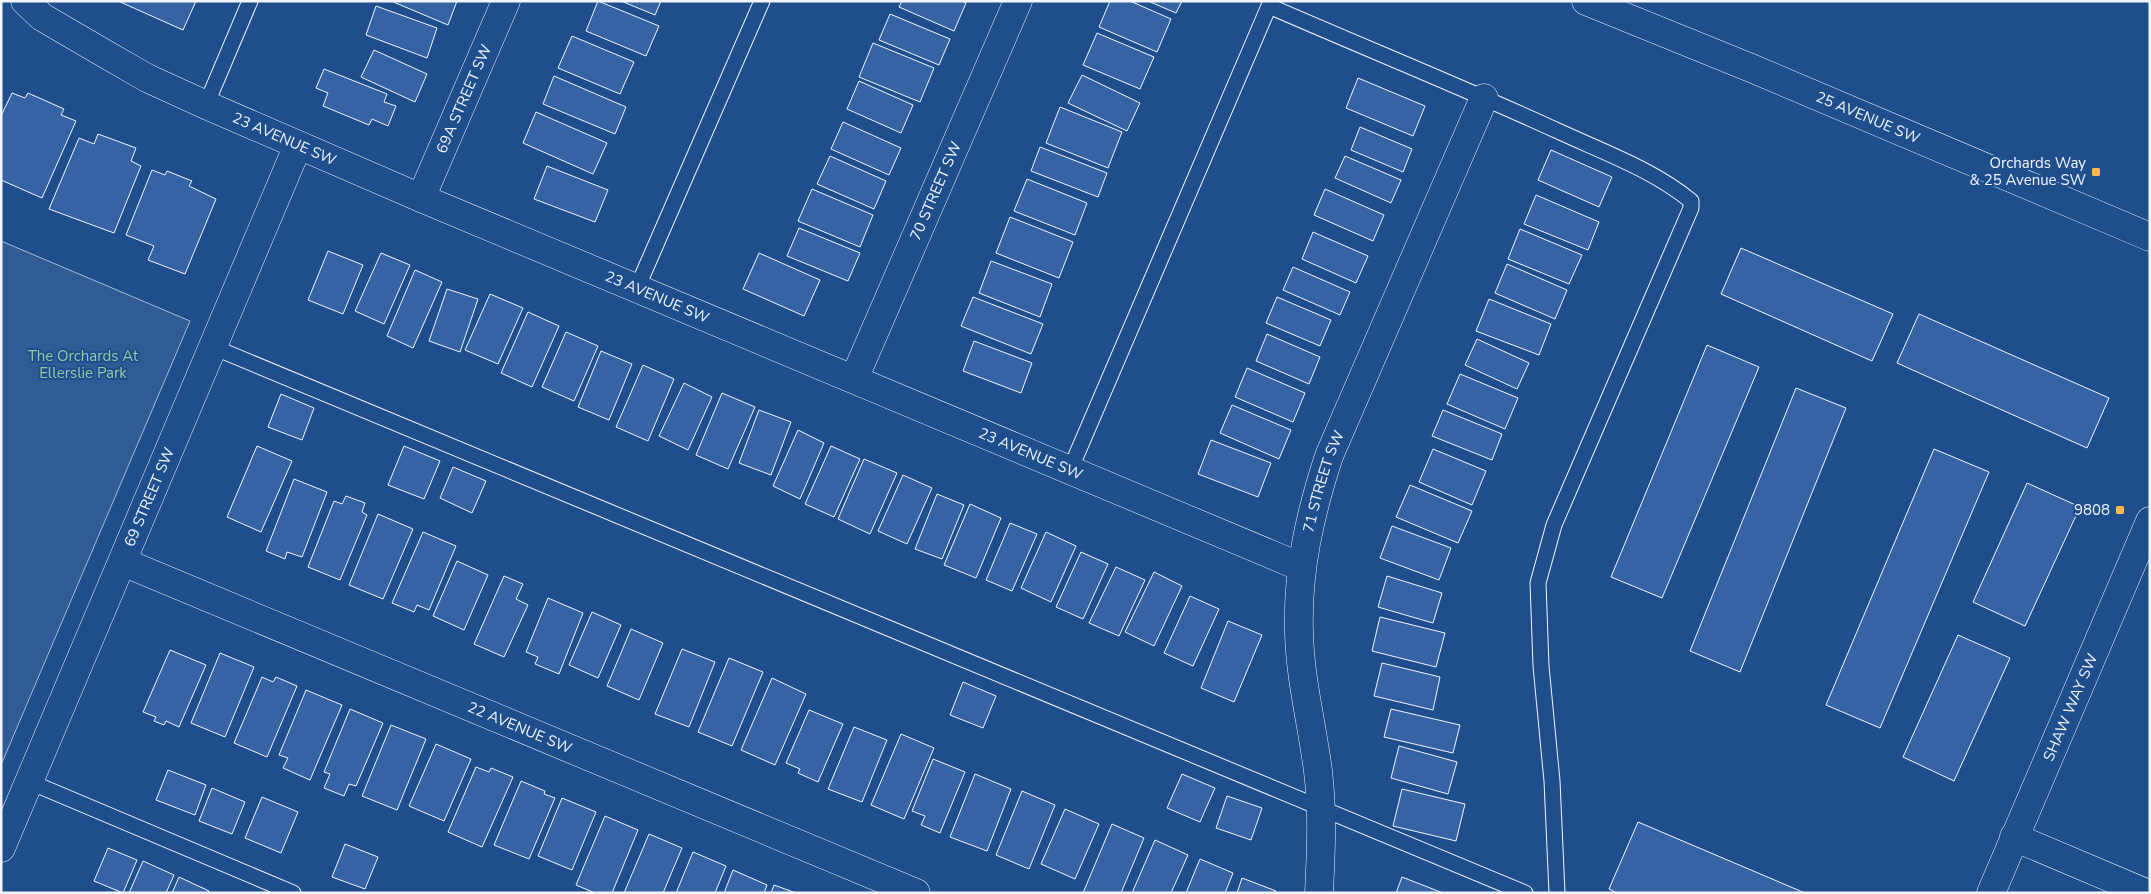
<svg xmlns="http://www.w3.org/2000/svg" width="2151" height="894" font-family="'Nunito Sans',sans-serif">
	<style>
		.built { fill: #305b95; stroke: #a8bbd7 }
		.building { fill: #3563a3; stroke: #f2f6ff }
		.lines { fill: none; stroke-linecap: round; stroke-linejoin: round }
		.lane-casing { stroke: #f2f6ff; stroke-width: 17 }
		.street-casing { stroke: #f2f6ff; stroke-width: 29 }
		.secondary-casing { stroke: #f2f6ff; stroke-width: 29 }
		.lane { stroke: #1f4e8c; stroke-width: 15 }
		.street { stroke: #1f4e8c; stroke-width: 28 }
		.secondary { stroke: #1f4e8c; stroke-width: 28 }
		.poi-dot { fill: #ffb74d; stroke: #1f4e8c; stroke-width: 2 }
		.labels { text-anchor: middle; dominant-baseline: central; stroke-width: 4; stroke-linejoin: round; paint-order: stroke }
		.street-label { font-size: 15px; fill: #f2f6ff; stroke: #1f4e8c }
		.poi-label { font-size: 15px; fill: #f2f6ff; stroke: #1f4e8c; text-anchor: end }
		.park-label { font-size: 15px; fill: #97c8a6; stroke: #1f4e8c }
	</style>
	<rect width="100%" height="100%" fill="#1f4e8c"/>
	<!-- built -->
	<path class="built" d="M1 241 190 321 1 765Z"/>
	<!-- building -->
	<path class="building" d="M118 1H196L183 30Z
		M391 1H457L448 25Z
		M598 1 659 26 646 56 586 31Z
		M621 1H661L655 15Z
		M902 1H962L966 3 954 31 899 7Z
		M1110 1H1130L1171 19 1157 52 1099 27Z
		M1148 1H1182L1176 13Z
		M376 6 437 28 427 58 366 35Z
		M890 14 950 39 939 65 879 40Z
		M1097 33 1154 57 1140 89 1083 65Z
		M572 36 634 62 620 94 558 68Z
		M873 43 934 68 920 102 859 77Z
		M374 50 427 74 415 102 361 77Z
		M324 69 387 94 384 102 396 106 388 126 372 119 369 125 323 106 328 93 316 88Z
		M1082 75 1140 103 1127 131 1068 103Z
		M554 76 626 107 615 134 543 104Z
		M1358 78 1425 106 1413 136 1346 108Z
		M859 81 913 105 901 133 847 109Z
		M12 93 25 98 28 93 64 109 61 115 76 121 42 198 1 180V116Z
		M1060 107 1122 132 1108 168 1046 143Z
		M536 112 607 143 593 174 523 143Z
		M843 122 901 148 889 175 831 149Z
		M1360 127 1412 149 1403 172 1351 150Z
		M98 134 136 148 131 161 141 166 114 233 49 209 79 138 94 144Z
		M1040 147 1107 173 1098 197 1031 171Z
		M1551 150 1612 177 1599 207 1538 180Z
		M830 156 886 181 874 209 817 184Z
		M1345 156 1401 180 1391 203 1335 178Z
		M547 166 608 190 595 222 534 199Z
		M152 170 165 175 167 171 192 181 189 186 216 199 185 274 148 260 154 246 126 235Z
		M1027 179 1087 203 1075 235 1014 211Z
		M812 189 873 215 860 247 798 221Z
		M1325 189 1384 215 1373 241 1314 215Z
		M1536 195 1599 222 1588 250 1524 224Z
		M1010 217 1073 242 1059 278 996 253Z
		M799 228 860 253 848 281 787 256Z
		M1520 229 1582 255 1569 284 1508 259Z
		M1313 232 1368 256 1356 283 1302 259Z
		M1741 248 1893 314 1872 361 1721 294Z
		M328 251 363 265 343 314 308 300Z
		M381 253 410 265 384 324 355 311Z
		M759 253 820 280 804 316 743 289Z
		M991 261 1052 284 1040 317 979 293Z
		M1507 264 1567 290 1555 319 1495 293Z
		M1293 267 1350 292 1340 315 1283 290Z
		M415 270 442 282 413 348 387 336Z
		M447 289 478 299 460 352 429 341Z
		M490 294 523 308 498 364 465 350Z
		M973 297 1043 324 1031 354 961 326Z
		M1277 297 1331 320 1320 346 1266 323Z
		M1489 299 1551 324 1539 355 1476 331Z
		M528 312 559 326 532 387 501 373Z
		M1919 314 2109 398 2087 448 1897 363Z
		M566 332 598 346 574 401 542 387Z
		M1267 334 1320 357 1309 384 1256 361Z
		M1477 339 1529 363 1517 389 1465 365Z
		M974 341 1032 363 1021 393 963 371Z
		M1707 345 1759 367 1662 598 1611 577Z
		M601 351 632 364 609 420 578 407Z
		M643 365 674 379 648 441 616 427Z
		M1247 368 1305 393 1293 422 1235 397Z
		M1460 374 1518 398 1505 429 1447 404Z
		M684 383 712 397 688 450 659 436Z
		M1796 388 1846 408 1740 672 1690 651Z
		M722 393 755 407 728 469 696 455Z
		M281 394 314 408 302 440 268 427Z
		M1232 405 1291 430 1279 459 1220 433Z
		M759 410 791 422 771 475 739 463Z
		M1443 410 1502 434 1492 460 1432 436Z
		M798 430 824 443 800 499 773 486Z
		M1211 440 1271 463 1258 497 1198 474Z
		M257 446 292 461 261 532 227 517Z
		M404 446 440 461 424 499 388 485Z
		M831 446 860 459 834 517 805 504Z
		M1433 449 1486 471 1472 505 1419 482Z
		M1934 449 1989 472 1880 728 1826 705Z
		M864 459 897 473 870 534 838 519Z
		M453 467 486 481 472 513 440 498Z
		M903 475 932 488 907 544 878 531Z
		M294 479 327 492 302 557 287 552 285 559 266 551Z
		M2027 483 2080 507 2025 626 1973 602Z
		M1410 485 1472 511 1458 543 1396 517Z
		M937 494 964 505 942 559 915 549Z
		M346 496 365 503 362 512 367 515 340 580 308 567 334 501 342 504Z
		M970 504 1001 518 976 578 944 565Z
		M378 514 413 529 383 599 349 585Z
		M1010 523 1037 534 1012 591 986 580Z
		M1392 526 1451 548 1439 580 1380 558Z
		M423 532 456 546 429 610 417 605 414 612 392 603Z
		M1046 532 1076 546 1051 602 1021 588Z
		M1081 552 1108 564 1083 619 1056 607Z
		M457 561 488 575 464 630 433 616Z
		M1116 567 1145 580 1119 636 1089 623Z
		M1154 572 1182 586 1154 646 1125 632Z
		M504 576 523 584 516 599 528 605 504 657 474 644Z
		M1387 576 1442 593 1433 623 1378 607Z
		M1190 596 1219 609 1193 666 1164 653Z
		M548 598 583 613 559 674 535 664 538 657 526 652Z
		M592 612 621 625 598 678 569 665Z
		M1380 617 1445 633 1436 667 1372 651Z
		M1228 621 1262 635 1234 702 1201 688Z
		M631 629 663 643 639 700 607 686Z
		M1958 635 2010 658 1954 781 1903 757Z
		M682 649 715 662 689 727 655 714Z
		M170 650 206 665 179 727 166 721 164 725 154 721 156 717 143 712Z
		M220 653 254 667 225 737 191 723Z
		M729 658 763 672 732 746 698 732Z
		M1382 663 1440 677 1433 710 1374 696Z
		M262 677 273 682 276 677 297 686 267 757 234 743Z
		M772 678 806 694 775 765 741 750Z
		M963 682 996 696 983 728 950 715Z
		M306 690 342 705 310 780 283 768 288 758 279 755Z
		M350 709 383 723 356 786 349 784 344 796 324 788 330 774 324 772Z
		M1391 709 1460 725 1453 753 1384 737Z
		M809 710 843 724 818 782 798 773 800 769 786 763Z
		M391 725 426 739 397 810 362 796Z
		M854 727 887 740 862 802 828 789Z
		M901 734 934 748 904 819 871 805Z
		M436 744 471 759 444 821 409 806Z
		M1399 746 1457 762 1448 794 1391 778Z
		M933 759 965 772 940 833 921 825 925 816 912 811Z
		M476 767 489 772 491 768 513 777 482 847 448 832Z
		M168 770 206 785 195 815 156 800Z
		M975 774 1011 789 987 851 950 837Z
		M1182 774 1215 788 1200 822 1167 808Z
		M521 781 545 791 544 794 555 798 529 859 494 845Z
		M212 788 245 802 232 834 199 821Z
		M1402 789 1465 804 1456 841 1393 826Z
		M1022 791 1055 805 1029 869 996 855Z
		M1227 796 1262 808 1251 840 1216 828Z
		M262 797 298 812 281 853 245 838Z
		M562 798 596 812 572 870 538 856Z
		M1065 809 1099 824 1075 879 1041 864Z
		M605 816 638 830 612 893H595L576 885Z
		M1638 822 1805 893H1617L1609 889Z
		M1112 824 1144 838 1121 893H1083Z
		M649 834 682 848 663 893H624Z
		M1155 840 1188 855 1171 893H1132Z
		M345 844 378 857 365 889 332 877Z
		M108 848 137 860 123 893 94 881Z
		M693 852 726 866 715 893H676Z
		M1200 859 1233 873 1225 893H1186Z
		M143 861 174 875 166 893H129Z
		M733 870 767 885 764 893H724Z
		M179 877 209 891 208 893H172Z
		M1402 877 1443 893H1396Z
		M1242 878 1276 891 1275 893H1237Z
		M774 885 796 893H771Z"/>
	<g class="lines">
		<defs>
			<path id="lane" d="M206 105 250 1
				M637 288 762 1
				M213 347 1525 893
				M1070 470 1269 6C1365 48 1462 87 1558 131 1603 152 1652 169 1691 201V208L1554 525 1538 583 1541 666 1552 781 1557 893
				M30 782 293 893"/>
			<g id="street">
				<path id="s1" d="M25 1 42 17 107 55 147 78 206 105 421 198 1301 567"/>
				<path id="s2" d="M421 198 506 1"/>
				<path id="s3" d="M854 379 1018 1"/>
				<path id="s4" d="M123 562 916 893"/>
				<path d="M2014 837 2146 893"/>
				<path id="s5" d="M1 848 298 145"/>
				<path id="s6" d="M1319 893C1321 852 1323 812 1318 771 1312 724 1300 679 1299 632 1297 571 1310 514 1329 456L1484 98"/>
			</g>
			<g id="secondary">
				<path id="s7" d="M1586 1 1751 68 2150 237"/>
				<path id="s8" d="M1991 893 2150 521"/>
			</g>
		</defs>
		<!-- lane casing -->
		<use href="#lane" class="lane-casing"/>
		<!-- street casing -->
		<use href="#street" class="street-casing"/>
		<!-- secondary casing -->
		<use href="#secondary" class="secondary-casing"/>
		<!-- lane -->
		<use href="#lane" class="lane"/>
		<!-- street -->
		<use href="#street" class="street"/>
		<!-- secondary -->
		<use href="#secondary" class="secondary"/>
	</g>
	<!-- markers -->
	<g class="poi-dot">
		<rect x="2091" y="167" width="10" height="10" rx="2.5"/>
		<rect x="2115" y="505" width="10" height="10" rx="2.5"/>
	</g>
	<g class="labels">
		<!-- street labels -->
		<g class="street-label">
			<text stroke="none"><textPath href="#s2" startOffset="108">69A STREET SW</textPath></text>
			<text stroke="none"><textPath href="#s7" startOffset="305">25 AVENUE SW</textPath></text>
			<text stroke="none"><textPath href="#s1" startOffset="295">23 AVENUE SW</textPath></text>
			<text stroke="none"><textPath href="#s3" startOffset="205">70 STREET SW</textPath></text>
			<text stroke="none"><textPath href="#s1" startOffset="700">23 AVENUE SW</textPath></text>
			<text stroke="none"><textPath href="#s1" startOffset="1105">23 AVENUE SW</textPath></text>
			<text stroke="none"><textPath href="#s6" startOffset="416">71 STREET SW</textPath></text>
			<text stroke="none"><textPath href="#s5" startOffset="381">69 STREET SW</textPath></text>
			<text stroke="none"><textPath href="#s8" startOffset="202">SHAW WAY SW</textPath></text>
			<text stroke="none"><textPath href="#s4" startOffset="430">22 AVENUE SW</textPath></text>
		</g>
		<!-- poi labels -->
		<g class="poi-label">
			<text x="2086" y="163">Orchards Way<tspan x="2086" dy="17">&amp; 25 Avenue SW</tspan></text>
			<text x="2110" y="510">9808</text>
		</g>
		<!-- park labels -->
		<g class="park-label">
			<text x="83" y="356">The Orchards At<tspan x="83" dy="17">Ellerslie Park</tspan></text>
		</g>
	</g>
	<!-- border -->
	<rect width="2151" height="894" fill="none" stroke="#f2f6ff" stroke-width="5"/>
</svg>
